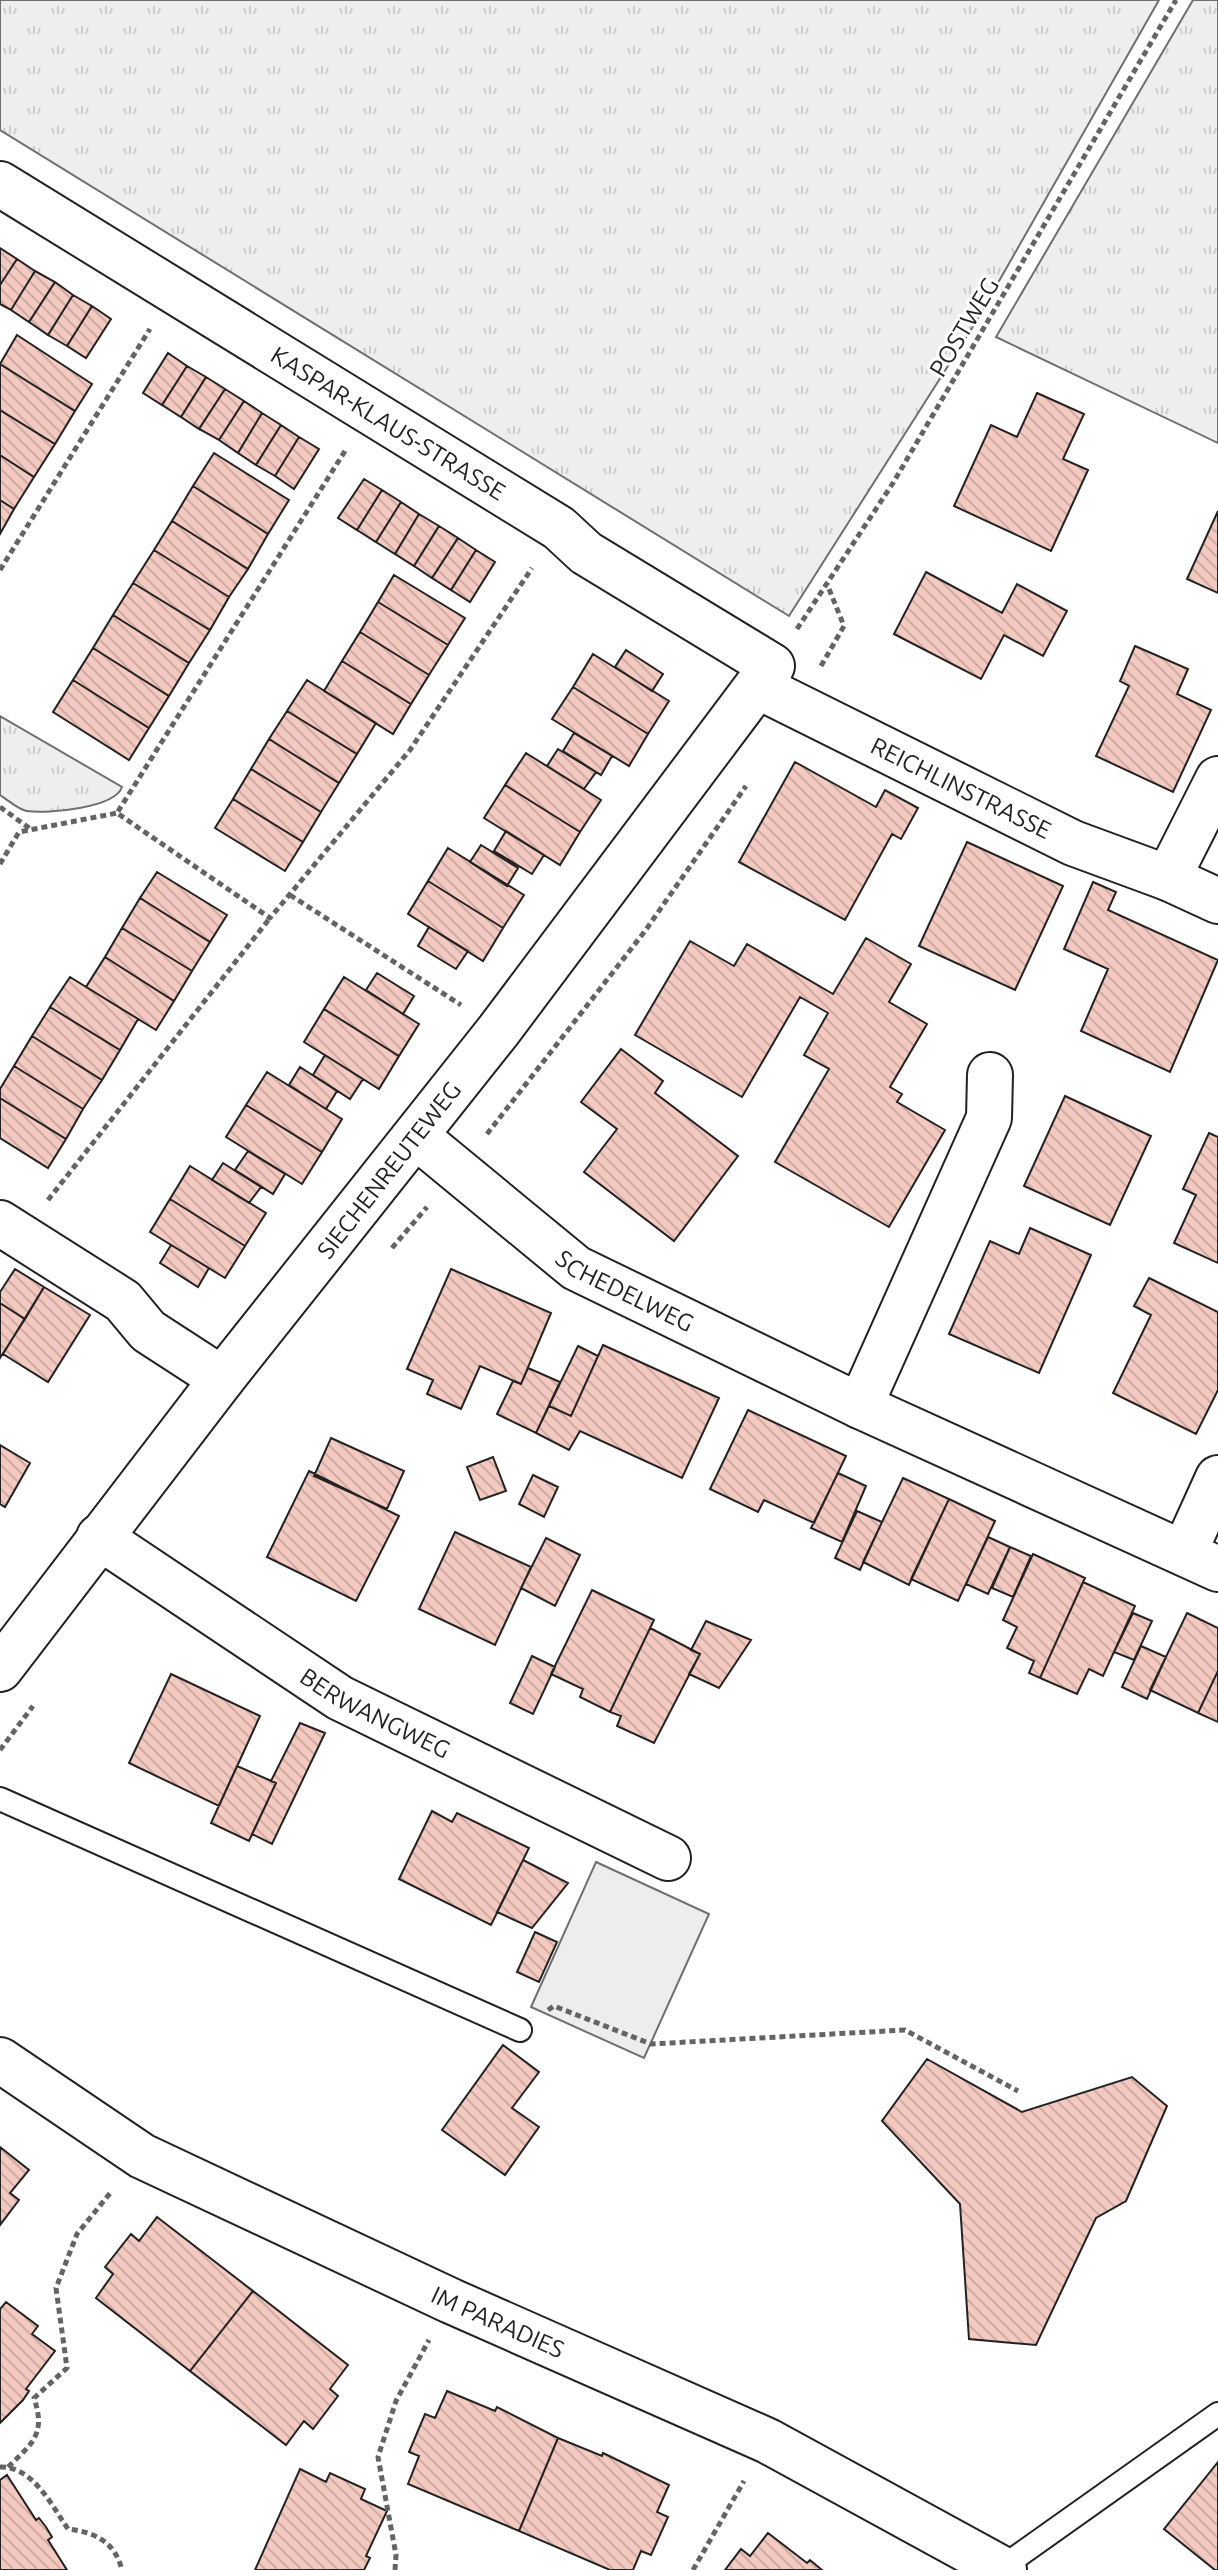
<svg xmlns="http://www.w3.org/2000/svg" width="1218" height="2570" font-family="Ubuntu,sans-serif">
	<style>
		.grass { fill: url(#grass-tufts); stroke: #6f6f6f; stroke-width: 2 }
		.parking { fill: #ededed; stroke: #6f6f6f; stroke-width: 2 }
		.building { fill: url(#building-back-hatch); stroke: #222; stroke-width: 2 }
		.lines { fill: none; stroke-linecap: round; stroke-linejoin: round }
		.lane-casing { stroke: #222; stroke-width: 26 }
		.street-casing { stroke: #222; stroke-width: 48 }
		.path { stroke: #646464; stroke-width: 5; stroke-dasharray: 6 4; stroke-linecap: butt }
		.lane { stroke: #fff; stroke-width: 22 }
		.street { stroke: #fff; stroke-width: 44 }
		.labels { text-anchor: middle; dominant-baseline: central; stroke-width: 6; stroke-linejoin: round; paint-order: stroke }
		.street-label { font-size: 24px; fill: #222; stroke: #fff }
	</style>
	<defs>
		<pattern id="grass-tufts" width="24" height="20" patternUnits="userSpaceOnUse" patternTransform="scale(2)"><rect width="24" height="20" fill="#eee"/><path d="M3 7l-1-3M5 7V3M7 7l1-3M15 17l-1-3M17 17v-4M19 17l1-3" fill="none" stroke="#ccc"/></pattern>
		<pattern id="building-back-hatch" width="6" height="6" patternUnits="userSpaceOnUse" patternTransform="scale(2)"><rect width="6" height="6" fill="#f3c9c0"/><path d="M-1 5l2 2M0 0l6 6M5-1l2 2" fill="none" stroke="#d0aca5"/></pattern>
	</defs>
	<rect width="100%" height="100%" fill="#fff"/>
	<!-- grass -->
	<path class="grass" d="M0 0H1159L974 325 789 616 0 130Z
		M1193 0H1218V443L996 337Z
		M0 716 122 787C115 808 48 814 27 811 19 810 8 800 0 795Z"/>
	<!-- parking -->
	<path class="parking" d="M596 1862 709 1914 644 2058 531 2007Z"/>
	<!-- building -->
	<path class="building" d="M0 248 17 259 0 285Z
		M17 259 35 271 11 310 0 304V285Z
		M35 271 55 282 29 322 11 310Z
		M55 282 73 295 48 335 29 322Z
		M73 295 92 306 67 346 48 335Z
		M92 306 111 319 86 358 67 346Z
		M17 335 92 384 75 411 0 364Z
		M168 353 187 366 162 405 143 393Z
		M0 364 75 411 55 444 0 410Z
		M187 366 206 377 181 417 162 405Z
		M206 377 225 389 199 429 181 417Z
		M225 389 244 401 219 440 199 429Z
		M1037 393 1084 414 1063 459 1088 470 1051 551 954 506 991 425 1017 437Z
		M244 401 262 413 238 453 219 440Z
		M0 410 55 444 34 477 0 455Z
		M262 413 281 425 256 465 238 453Z
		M281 425 299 437 275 476 256 465Z
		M299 437 319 449 294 489 275 476Z
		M214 453 289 500 268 534 193 486Z
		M0 455 34 477 14 509 0 500Z
		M364 479 382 490 357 530 338 518Z
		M193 486 268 534 248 569 172 521Z
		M382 490 401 502 376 542 357 530Z
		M0 500 14 509 0 534Z
		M401 502 419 514 395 554 376 542Z
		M1218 511V593L1187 579Z
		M419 514 439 526 414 566 395 554Z
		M172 521 248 569 229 597 154 550Z
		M439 526 458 538 432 578 414 566Z
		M458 538 476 550 451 590 432 578Z
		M154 550 229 597 210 630 133 583Z
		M476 550 495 562 470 602 451 590Z
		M926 572 1002 613 1017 584 1067 611 1043 656 1004 635 981 679 894 634Z
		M394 575 465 618 448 645 378 602Z
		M133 583 210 630 189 663 113 615Z
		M378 602 448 645 429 675 360 632Z
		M113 615 189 663 169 696 93 648Z
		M360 632 429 675 411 704 342 661Z
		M1135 646 1188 669 1177 694 1211 710 1173 792 1096 756 1129 686 1120 681Z
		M93 648 169 696 149 728 73 680Z
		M626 650 663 674 652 691 615 667Z
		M593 654 669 701 648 734 573 687Z
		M342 661 411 704 393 734 324 691Z
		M73 680 149 728 129 760 53 712Z
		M307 680 376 723 357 754 287 711Z
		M573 687 648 734 629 766 552 719Z
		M287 711 357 754 339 783 269 739Z
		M574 733 612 756 601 775 563 751Z
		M269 739 339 783 321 812 251 769Z
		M558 749 596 772 584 789 547 766Z
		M526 753 601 800 580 832 505 785Z
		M795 762 876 807 885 790 918 808 901 839 892 834 845 920 739 862Z
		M251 769 321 812 303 842 233 799Z
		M505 785 580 832 560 865 484 818Z
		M233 799 303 842 285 871 215 828Z
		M506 831 544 855 532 874 494 851Z
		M967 842 1063 886 1015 990 919 946Z
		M481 845 518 868 507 886 470 862Z
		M448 848 524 895 503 928 428 881Z
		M157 872 227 915 210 942 140 898Z
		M428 881 503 928 483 961 408 914Z
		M1093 882 1116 892 1108 910 1218 960 1170 1072 1081 1031 1108 969 1064 949Z
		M140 898 210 942 192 971 122 928Z
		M429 927 468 951 456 969 418 946Z
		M122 928 192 971 174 1001 105 957Z
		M866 938 911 964 889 1002 927 1024 890 1087 902 1094 897 1102 945 1130 889 1227 775 1162 829 1069 804 1055 828 1013 800 997 742 1097 635 1035 690 941 734 966 747 944 833 994Z
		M105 957 174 1001 156 1030 86 987Z
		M377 973 414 996 403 1014 366 990Z
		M70 977 138 1019 120 1050 50 1007Z
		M344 977 419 1024 399 1056 324 1009Z
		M50 1007 120 1050 102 1080 32 1036Z
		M324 1009 399 1056 379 1089 304 1042Z
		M32 1036 102 1080 83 1109 14 1066Z
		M621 1049 663 1081 655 1093 738 1156 674 1241 584 1172 617 1129 581 1102Z
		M325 1055 363 1079 350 1099 313 1075Z
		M14 1066 83 1109 66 1139 0 1098V1089Z
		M300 1067 337 1091 326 1109 289 1085Z
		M267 1072 342 1119 322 1152 246 1105Z
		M1065 1096 1151 1136 1110 1225 1024 1186Z
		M0 1098 66 1139 48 1168 0 1138Z
		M246 1105 322 1152 302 1184 226 1137Z
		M1209 1133 1218 1137V1263L1174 1243 1196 1195 1183 1189Z
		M248 1151 285 1174 273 1194 235 1170Z
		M223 1163 261 1187 249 1203 212 1180Z
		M190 1166 266 1213 245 1246 170 1199Z
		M170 1199 245 1246 225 1278 150 1232Z
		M1030 1228 1091 1255 1039 1373 949 1334 990 1241 1019 1254Z
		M171 1245 209 1268 198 1287 160 1263Z
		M15 1269 44 1287 25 1319 0 1303V1292Z
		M451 1269 551 1313 521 1384 480 1366 461 1409 427 1394 433 1380 407 1369Z
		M1149 1278 1218 1312V1390L1196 1434 1113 1393 1151 1315 1134 1306Z
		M44 1287 90 1315 48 1382 3 1354Z
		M0 1303 25 1319 0 1358Z
		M603 1345 719 1398 682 1478 580 1431 569 1450 536 1433 549 1406 571 1416Z
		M578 1346 598 1356 571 1416 549 1406Z
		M528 1368 560 1382 536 1433 497 1414 513 1381 521 1384Z
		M748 1410 846 1456 814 1523 764 1500 758 1512 710 1489Z
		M331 1438 404 1471 387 1509 314 1476Z
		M0 1445 30 1463 5 1507 0 1504Z
		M493 1457 506 1491 480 1500 467 1467Z
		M309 1471 399 1516 356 1601 267 1557Z
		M838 1473 866 1486 842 1542 811 1528Z
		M533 1475 558 1487 544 1517 519 1504Z
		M903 1478 949 1499 909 1585 863 1562Z
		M949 1499 995 1521 958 1601 911 1579Z
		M857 1511 882 1522 860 1570 835 1558Z
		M455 1532 531 1567 495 1645 419 1609Z
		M988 1537 1010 1547 988 1594 966 1584Z
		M546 1538 580 1555 555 1606 521 1588Z
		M1010 1547 1031 1556 1013 1597 992 1588Z
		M1033 1554 1085 1578 1040 1678 1029 1673 1034 1661 1007 1648 1017 1627 1003 1620Z
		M1083 1582 1135 1606 1103 1676 1089 1669 1077 1694 1040 1678Z
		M592 1590 654 1620 610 1712 580 1697 583 1689 551 1674Z
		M1133 1613 1152 1621 1134 1660 1114 1652Z
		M1187 1613 1218 1628V1671L1198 1713 1150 1690Z
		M706 1621 751 1640 719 1688 689 1674 700 1654 691 1650Z
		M650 1628 700 1654 654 1743 617 1726 621 1716 610 1712Z
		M1141 1646 1166 1657 1147 1699 1122 1687Z
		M532 1656 555 1667 533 1714 510 1703Z
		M1218 1671V1722L1198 1713Z
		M171 1674 260 1716 219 1806 129 1763Z
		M300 1723 325 1733 272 1844 252 1834 276 1783 271 1781Z
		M237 1766 276 1783 249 1841 211 1823Z
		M432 1811 452 1822 457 1813 529 1848 491 1925 399 1879Z
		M523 1860 568 1883 532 1928 497 1912Z
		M535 1932 557 1942 539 1982 517 1972Z
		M503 2045 539 2072 512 2108 539 2127 505 2175 442 2130Z
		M927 2059 1022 2112 1132 2077 1167 2106 1126 2201 1096 2218 1036 2345 969 2339 960 2204 882 2121Z
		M0 2147 29 2170 10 2193 19 2200 0 2225Z
		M157 2217 253 2291 190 2371 96 2298 113 2274 105 2267 131 2234 139 2241Z
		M253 2291 348 2365 330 2389 338 2396 313 2429 304 2421 286 2445 190 2371Z
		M6 2302 38 2326 32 2334 55 2351 26 2389 29 2391 23 2400 0 2423V2309Z
		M447 2391 495 2411 497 2407 558 2438 519 2531 408 2484 419 2456 409 2452 425 2414 435 2418Z
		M558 2438 602 2456 603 2453 669 2485 657 2512 668 2517 651 2555 641 2551 633 2570H610L519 2531Z
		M1218 2462V2570H1215L1164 2529Z
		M300 2469 326 2482 330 2473 365 2489 361 2499 387 2511 366 2556 370 2558 364 2570H255Z
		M7 2475 36 2520 39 2518 46 2527 52 2537 48 2540 67 2570H0V2480Z
		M768 2533 807 2563 810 2560 822 2570H725L741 2549 750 2556Z"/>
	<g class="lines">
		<defs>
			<path id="lane" d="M0 1799 520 2030
				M1001 2568 1218 2414"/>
			<g id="street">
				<path id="s1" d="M0 184 559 528 586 553 772 666 499 1030 222 1379 0 1669"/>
				<path id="s2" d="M759 687 1073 843 1168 878 1218 901"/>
				<path d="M1168 878 1218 779"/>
				<path id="s3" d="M417 1137 576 1268 860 1406 1218 1569"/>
				<path d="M0 1223 123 1301 148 1331 222 1379"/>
				<path d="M860 1406 989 1118 990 1075"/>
				<path id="s4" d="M99 1537 340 1698 668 1858"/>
				<path d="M1184 1553 1218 1478"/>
				<path id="s5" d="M0 2060 142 2156 451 2301 768 2441 1004 2570"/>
			</g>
		</defs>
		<!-- lane casing -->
		<use href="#lane" class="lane-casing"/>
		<!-- street casing -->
		<use href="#street" class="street-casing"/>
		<!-- path -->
		<path class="path" d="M345 451 117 813 270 918 410 750 532 568
			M0 570 150 329
			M797 629 893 483 1176 0
			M821 666 844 626 827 584
			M0 807 32 830
			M0 864 19 832 117 813
			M290 895 461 1005
			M487 1134 645 931 746 786
			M48 1200 270 918
			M392 1248 427 1207
			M0 1750 33 1706
			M548 2010 554 2006 651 2044 905 2030 1018 2091
			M0 2467C33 2466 52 2506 68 2529 95 2532 115 2542 122 2570
			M8 2467C33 2443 46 2434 34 2398L67 2368 56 2288 77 2234 111 2192
			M395 2570 396 2555 378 2457 396 2401 429 2340
			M693 2570 744 2481"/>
		<!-- lane -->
		<use href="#lane" class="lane"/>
		<!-- street -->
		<use href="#street" class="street"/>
	</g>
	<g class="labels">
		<!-- street labels -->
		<g class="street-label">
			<text transform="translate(964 327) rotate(-59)">POSTWEG</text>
			<text stroke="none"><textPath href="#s1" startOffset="456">KASPAR-KLAUS-STRASSE</textPath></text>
			<text stroke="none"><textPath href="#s2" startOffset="226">REICHLINSTRASSE</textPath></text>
			<text transform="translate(389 1170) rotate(-52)">SIECHENREUTEWEG</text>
			<text stroke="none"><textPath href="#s3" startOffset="260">SCHEDELWEG</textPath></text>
			<text stroke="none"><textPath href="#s4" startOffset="328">BERWANGWEG</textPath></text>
			<text stroke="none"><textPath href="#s5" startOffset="564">IM PARADIES</textPath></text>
		</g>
	</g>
</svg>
